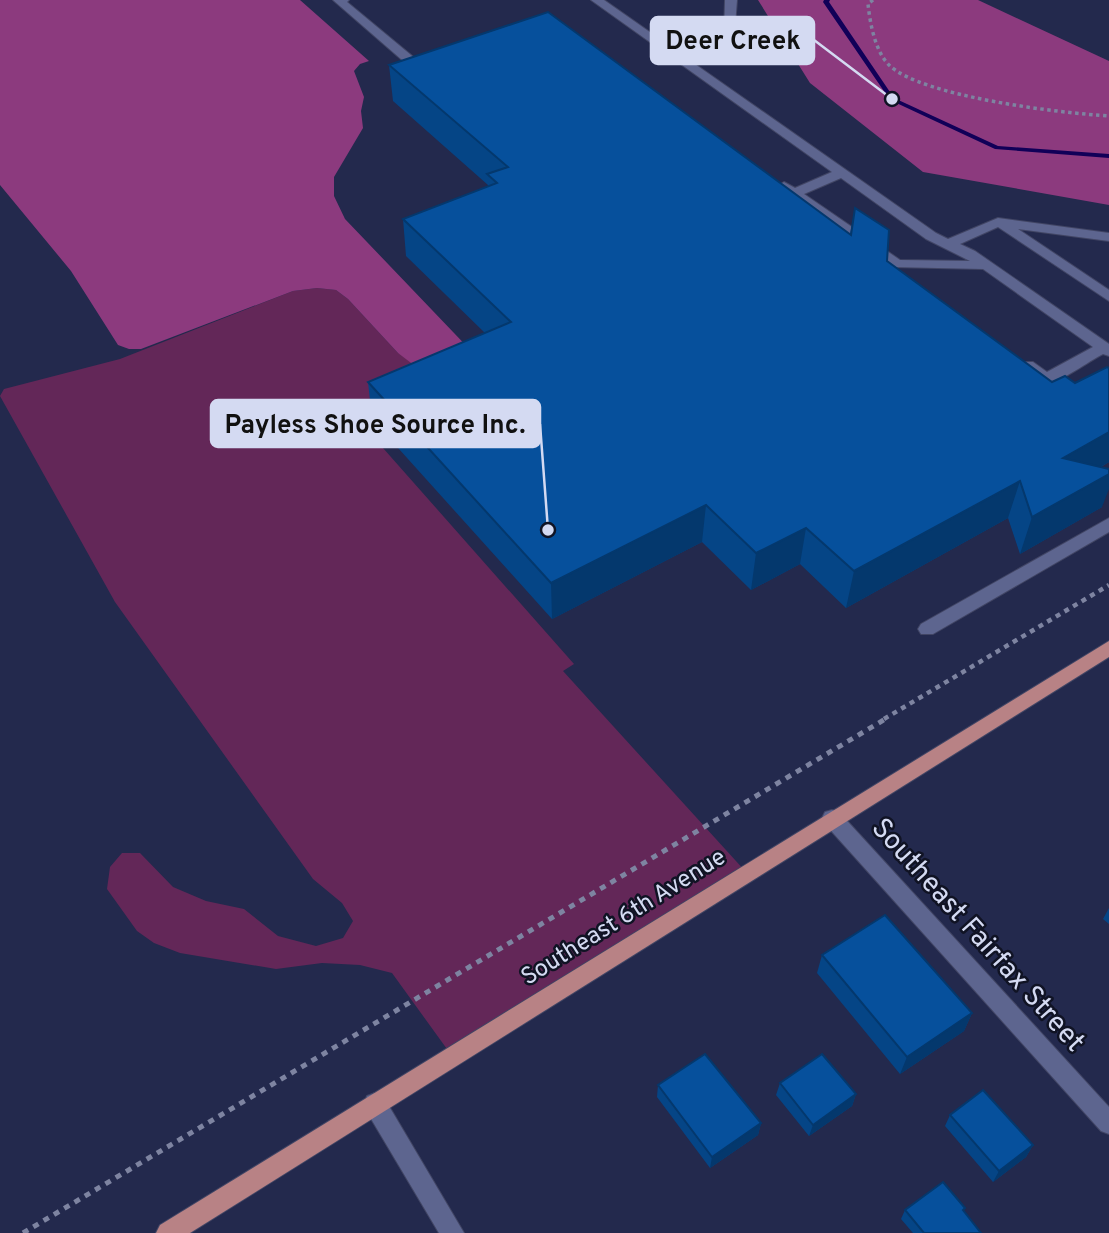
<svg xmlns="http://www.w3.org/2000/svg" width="1109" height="1233" font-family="Overpass,sans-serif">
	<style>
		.green { fill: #632758 }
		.forest { fill: #8c3a7e }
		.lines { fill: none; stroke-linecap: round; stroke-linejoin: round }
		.stream { fill: #110058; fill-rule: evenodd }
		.service-casing { stroke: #414564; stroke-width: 2 }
		.minor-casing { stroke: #414564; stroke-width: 2 }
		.primary-casing { stroke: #414564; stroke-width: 2 }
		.path-far2 { stroke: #7e84a1; stroke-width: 3.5; stroke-dasharray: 3.5 3.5; stroke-linecap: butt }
		.path-far1 { stroke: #7e84a1; stroke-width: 4.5; stroke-dasharray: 5 5; stroke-linecap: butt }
		.path { stroke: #7e84a1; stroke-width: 5; stroke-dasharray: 6 6; stroke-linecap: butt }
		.service { fill: #5d658f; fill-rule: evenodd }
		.minor { fill: #5d658f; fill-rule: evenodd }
		.primary { fill: #b88285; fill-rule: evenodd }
		.wall { fill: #054586 }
		.shaded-wall { fill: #04386d }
		.building { fill: #06509c; stroke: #04386d; stroke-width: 2 }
		.labels { text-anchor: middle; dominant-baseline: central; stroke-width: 5; stroke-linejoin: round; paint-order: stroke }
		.street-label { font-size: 24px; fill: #d4daf2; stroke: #101324 }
		.near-street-label { font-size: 28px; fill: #d4daf2; stroke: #101324 }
		.leader { fill: none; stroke: #d4daf2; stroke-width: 2.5 }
		.callout-dot { fill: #d4daf2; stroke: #101324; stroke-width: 2.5 }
		.callout { fill: #d4daf2; stroke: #d4daf2; stroke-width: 2.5 }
		.callout-label { font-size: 26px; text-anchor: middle; font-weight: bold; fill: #111 }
	</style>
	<rect width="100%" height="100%" fill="#23294d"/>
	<!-- green -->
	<path class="green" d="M317 288 336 290 348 299 398 353 468 374 360 422 574 664 563 671 746 872 452 1056 392 973 360 965 322 963 276 969 180 953 154 943 137 931 107 889 110 867 122 853H140L173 887 206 901 244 909 278 936 316 946 343 938 353 921 342 903 313 879 115 602 0 396 4 389 120 359 293 291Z"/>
	<!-- forest -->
	<path class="forest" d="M0 0H300L369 61 360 64 354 71 364 97 361 111 363 128 334 177V196L345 219 476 356 419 369 398 353 348 299 336 290 317 288 293 291 141 349H129L118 345 71 271 0 185Z
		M758 0H978L1109 61V205L923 172 810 83Z"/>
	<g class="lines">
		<!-- stream -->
		<path class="stream" d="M824 0H830L829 2 894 98 998 146 1109 154V158L995 149 890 100 823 2Z"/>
		<defs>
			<path id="service" d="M333 0H349L347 2 423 65H431V71L417 73Z
				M591 0H604L684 56 711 45 724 35 725 0H737L734 38 719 51 692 62 936 233 948 239 998 218 1109 233V241L1018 229 1109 290V301L998 227 960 244 975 251 1109 344V356L1103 354C1089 361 1061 382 1048 383 1038 385 1026 372 1021 365L1023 362H1033L1047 372 1093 347 983 269 892 267 777 186 784 182 795 188 832 172ZM841 178 926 239 970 261 900 260 804 194Z
				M1109 518V532L933 634H921L918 629 921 624Z"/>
			<path id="minor" d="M832 810 839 812 1109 1107V1134L1101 1131 825 824 822 818 825 812Z
				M375 1093 383 1096 464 1233H439L367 1112 364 1104 367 1096Z"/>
			<path id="primary" d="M1109 641V657L190 1233H156L160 1225Z"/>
		</defs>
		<!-- service casing -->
		<use href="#service" class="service-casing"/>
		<!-- minor casing -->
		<use href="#minor" class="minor-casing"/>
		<!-- primary casing -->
		<use href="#primary" class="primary-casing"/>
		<!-- path-far2 -->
		<path class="path-far2" d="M873 0 868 4C870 23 875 51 889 65 922 97 1061 113 1109 116"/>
		<!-- path-far1 -->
		<path class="path-far1" d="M884 719 1109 585"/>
		<!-- path -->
		<path class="path" d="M23 1233 887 718"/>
		<!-- service -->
		<use href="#service" class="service"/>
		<!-- minor -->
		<use href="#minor" class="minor"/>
		<!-- primary -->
		<use href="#primary" class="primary"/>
	</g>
	<!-- wall -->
	<path class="wall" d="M389 65 850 234 855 208 887 261 1052 382 1075 383 1109 368V462L1101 467 1102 507 1020 554 1008 518 846 608 800 564 751 590 702 542 552 619 372 419 368 382 485 333 406 256 403 219 488 187V185L393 101Z
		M1109 908V924L1103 919Z
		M822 955 972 1013 964 1031 900 1074 817 973Z
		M780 1083 856 1094 852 1106 809 1136 776 1095Z
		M658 1085 761 1123 758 1135 710 1168 657 1097Z
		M950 1115 1033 1145 1026 1157 993 1182 945 1126Z
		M905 1210 963 1211 981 1233H913L901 1219Z"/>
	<!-- shaded-wall -->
	<path class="shaded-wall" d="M1109 432V462L1050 495 1063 458Z
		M1109 474V489L1102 507 1020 554 1032 517Z
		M1020 481 1008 518 846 608 854 571Z
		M706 505 702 542 552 619 551 583Z
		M806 528 800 564 751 590 756 553Z
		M972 1013 964 1031 900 1074 907 1057Z
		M856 1094 852 1106 809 1136 813 1125Z
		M761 1123 758 1135 710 1168 712 1157Z
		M1033 1145 1026 1157 993 1182 999 1171Z"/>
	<!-- building -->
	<path class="building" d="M548 12 851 235 855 208 889 230 887 261 1052 382 1065 376 1075 383 1107 367 1109 368V432L1063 458 1109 469V474L1032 517 1020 481 854 571 806 528 756 553 706 505 551 583 368 382 511 322 403 219 497 183 487 174 508 167 389 65Z
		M885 915 972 1013 907 1057 822 955Z
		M705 1054 761 1123 712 1157 658 1085Z
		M822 1054 856 1094 813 1125 780 1083Z
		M983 1090 1033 1145 999 1171 950 1115Z
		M943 1182 965 1208 963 1210 981 1233H924L905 1210Z"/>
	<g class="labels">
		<!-- street labels -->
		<g class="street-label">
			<text transform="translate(624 918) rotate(-32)">Southeast 6th Avenue</text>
		</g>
		<!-- near-street labels -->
		<g class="near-street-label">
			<text transform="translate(977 936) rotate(48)">Southeast Fairfax Street</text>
		</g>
	</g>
	<!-- callouts -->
	<path class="leader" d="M892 99L814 40M548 530L540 424"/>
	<g class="callout-dot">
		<circle cx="892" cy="99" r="7"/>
		<circle cx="548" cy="530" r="7"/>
	</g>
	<g class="callout">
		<rect x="651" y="17" width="163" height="47" rx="7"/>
		<rect x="211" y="400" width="329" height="47" rx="7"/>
	</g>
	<g class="callout-label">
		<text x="733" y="49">Deer Creek</text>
		<text x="375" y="433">Payless Shoe Source Inc.</text>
	</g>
</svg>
